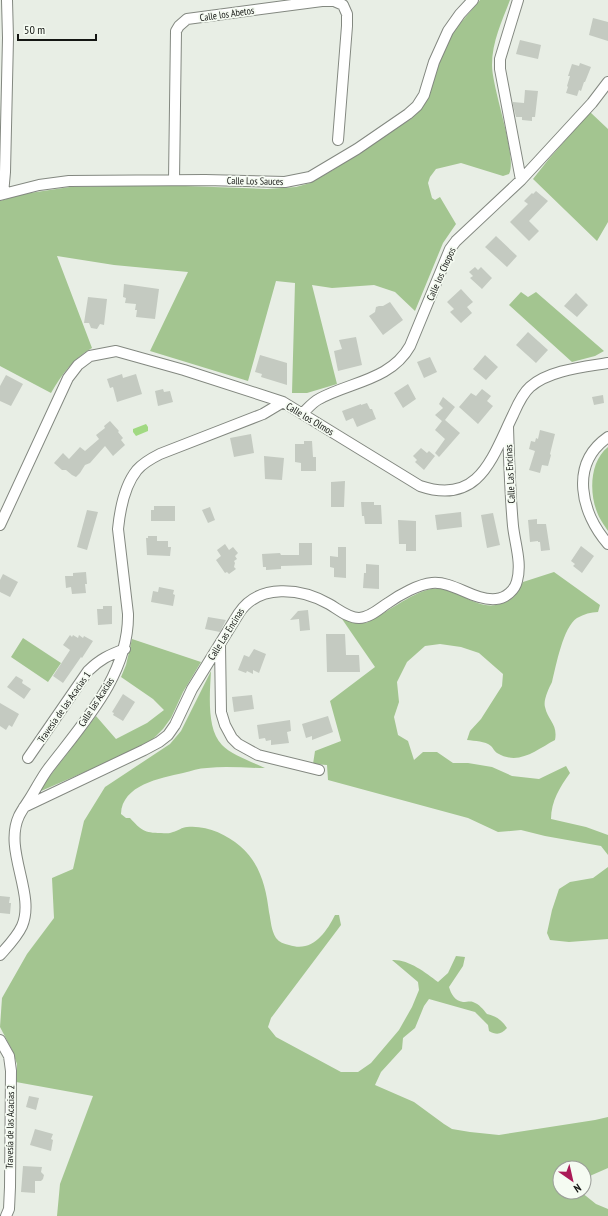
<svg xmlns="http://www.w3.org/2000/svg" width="608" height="1216" font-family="'PT Sans Narrow',sans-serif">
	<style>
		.green { fill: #a3c590 }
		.water { fill: #a1d982 }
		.building { fill: #c4cac1 }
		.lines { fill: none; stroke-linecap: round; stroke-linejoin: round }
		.street-casing { stroke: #838880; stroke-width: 12 }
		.street { stroke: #fff; stroke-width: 10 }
		.labels { text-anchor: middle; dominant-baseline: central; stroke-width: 3.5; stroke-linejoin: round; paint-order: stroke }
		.street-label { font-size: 10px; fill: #141613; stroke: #f5fbf2 }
	</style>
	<rect width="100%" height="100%" fill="#e8eee5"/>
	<!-- green -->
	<path class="green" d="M480 0H510C502 21 492 42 492 65 492 89 518 158 509 174L503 176 461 163 436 169 430 177 428 183 432 198 435 200 440 197 456 224 443 243 415 311 395 292 374 285 332 288 312 285 337 384 307 393H292L295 283 276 281 248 381 150 351 188 272 114 265 57 256 92 348C73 359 62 374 51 393L0 366V201L23 194 70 187 157 185 267 189 296 187 310 183 333 170 411 119 426 101 444 50 453 32Z
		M590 112 608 129V222L597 241 533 179 548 160Z
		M521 292 528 297 536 292 604 351 595 356 572 362 509 305Z
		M608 447V531C604 525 599 518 597 512 589 492 590 461 608 447Z
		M554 572 600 605 598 612C591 612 584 614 577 618 563 627 556 666 552 682 549 688 543 700 545 707 548 721 558 724 555 740 536 750 519 766 497 753 495 752 493 748 491 746 485 741 475 741 467 740L470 731 481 719 502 686 503 674 479 653 461 647 440 644 425 646 407 662 397 682 399 702 394 717 398 735 408 741 414 760 423 752H437L453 763H468L492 767 512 776 539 779 566 766 570 773C560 787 551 801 551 819L586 827 608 835V855L601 846 545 836 521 830 498 832 468 818 328 780 327 765 313 764 315 751 341 741 330 701 375 667 342 619 358 623H366C385 614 411 593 431 589 456 584 477 614 503 603 515 599 518 592 523 582Z
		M23 638 61 663 48 682 11 657Z
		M132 639 201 662 183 692 171 718 163 729 152 740 133 751 41 791 40 789 96 716 116 739 147 723 164 710 153 699 121 677 126 665Z
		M211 671C210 692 206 729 222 745 230 754 254 763 265 768 246 768 226 766 207 768 199 768 191 771 183 773 160 778 122 785 121 814L126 818H130C141 830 144 833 161 833 165 833 169 834 173 832 178 831 182 827 187 827 206 825 226 834 240 846 260 863 266 887 269 912 271 921 271 930 276 938 279 942 284 944 289 945 312 953 326 933 335 915H339L341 925 271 1018 268 1027 276 1037 341 1072H358L371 1063 399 1030 412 1007 419 990 418 982 392 960C408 959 425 972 438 982L448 973 456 956 465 957 463 966 449 987C451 994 455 1001 463 1002 467 1002 470 1001 473 1002 479 1004 483 1009 487 1014 496 1016 502 1020 507 1028 501 1035 496 1035 489 1031L488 1025 475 1012 429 999 424 1006 415 1028 403 1038 402 1049 381 1072 375 1085 414 1102 444 1124 452 1129 470 1132 499 1135 595 1120 608 1117V1168L592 1175 584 1180V1168H560V1192H581L596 1204 608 1209V1216H57L60 1184 93 1096 16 1082 17 1064 12 1050 0 1027 2 998 27 954 54 918 52 878 73 869 84 821 105 787 170 744 181 731Z
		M608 867V939L569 942 550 940 547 933 552 910 559 889 570 882 593 878Z"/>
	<!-- water -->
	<path class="water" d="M146 424 148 427V431L136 436 133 432V429Z"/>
	<!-- building -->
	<path class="building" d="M593 18 608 22V41L589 35Z
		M520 40 541 45 538 59 516 54Z
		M580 63 591 67 585 82H584L581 91 579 90 577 96 566 93 568 87 567 86 570 76H568L572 64 579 66Z
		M525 90 538 91 535 117H532V121L522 120V117H516L513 105V102L524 103Z
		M536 191 548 201 529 221 539 231 529 241 510 222 528 204 524 201 532 193 533 194Z
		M496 236 517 256 507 267 485 247Z
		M475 267 478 270 481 267 492 278 482 289 470 278 473 276 469 272Z
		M124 284 159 289 155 319 136 317 137 310H135L136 304 125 303 126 298 123 297Z
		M461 289 473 302 467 307 472 313 461 323 450 312 454 309 447 302Z
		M576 293 588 305 577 317 564 306Z
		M88 297 107 299 104 325 100 324 97 329 91 328 89 323H84Z
		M390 302 403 320 383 335 369 316 375 312 376 307 379 306H383Z
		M528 332 548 350 536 363 516 345Z
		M356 337 362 365 338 371 334 351 342 349 339 340Z
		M260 355 287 363V385L261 377 262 374 255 372Z
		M485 355 498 367 486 380 473 369Z
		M430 357 437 372 424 378 417 362Z
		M122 374 123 378 136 374 142 394 117 402 113 387 110 388 107 379Z
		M6 375 23 384 11 406 0 401V386Z
		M408 384 416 399 403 408 394 393Z
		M163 389 164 392 170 391 173 402 158 406 155 391Z
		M482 389 491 396 487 401 493 406 478 424 459 407 471 393 476 396Z
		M603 395 604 403 594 405 592 397Z
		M443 397 455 407 445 420 460 433 439 457 435 453 445 439 435 430 442 421 435 415 443 408 439 404Z
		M367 403 370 409H372L376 419 357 427 353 418 346 421 342 411 361 404V405Z
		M110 421 119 431 118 432 123 438 121 440 125 445 113 456 105 446 90 463 85 465 80 473 76 477 72 475 66 470H62L54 463 63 453 69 459 80 447 85 451 99 439 96 435 105 428 104 426Z
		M540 430 555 434 550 454 551 455 548 466 542 465 540 473 529 470 535 451 529 449 531 441 535 442 536 438 538 439Z
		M251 434 254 453 234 457 230 438Z
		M304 441H312L313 457H316V471H301V463L295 462V444H304Z
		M421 448 427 453 429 451 435 456 424 470 415 462 417 460 413 456Z
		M264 456 284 458 282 480 265 479Z
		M345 481 344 507H331V482Z
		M361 502H374V505H381L382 524H365L364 516H362Z
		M154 506H175V521H151V510H154Z
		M210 507 215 520 208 523 202 510Z
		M87 510 98 512 87 550 77 547Z
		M461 512 462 527 437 530 435 515Z
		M493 513 500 545 487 548 481 515Z
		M537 519V524H546L550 550 541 551 540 542H538V541L530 542 528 520Z
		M398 520 416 521V551H406V544H399Z
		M148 536H157V541H168V547H171L170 556 147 555 146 538H148Z
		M299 543H312V565L281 566V569L266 570V567H263L262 554 280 553 281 555H299Z
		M225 544 229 550 233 547 238 553 235 556 237 559 234 561 235 563 234 567 236 569 229 574 227 572 225 573 216 560 221 556 217 550Z
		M581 546 594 556 582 573 573 566 575 564 571 561Z
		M338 547H346V578L334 577V568L330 567V556L338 557Z
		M366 564 379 565V589L363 588 364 573H366Z
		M86 572 87 584H85L86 593 72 594 71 587 66 588 65 576H73V573Z
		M3 574 18 582 10 597 0 592V580Z
		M159 587 174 590 173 594 175 595 173 606 151 602 153 591 158 592Z
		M103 606H112V624L98 625 97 609H103Z
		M308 610 310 630 300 631 299 619 290 620 298 611Z
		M208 617 226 620 220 632 205 629Z
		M326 634H345L346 655H359L360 672H327Z
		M70 635 72 637 73 635 78 638 79 635 83 638 84 636 93 641 82 658 81 657 63 683 53 676 70 650 63 645Z
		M254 649 266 654 259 673 253 670V674L247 671 246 673 238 670 244 655 249 657Z
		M16 676 23 680 22 683 31 689 24 699 7 687Z
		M123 694 135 702 123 721 113 715 114 713 112 712Z
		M252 695 254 709 234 712 232 697Z
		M0 703 19 714 12 727 9 725 6 730 0 726Z
		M328 716 333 732 312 740V736L306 738 302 724Z
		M290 720 291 731 287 732 289 743 271 745V740L266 741 265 738 259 739 257 725Z
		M0 896 10 897 9 903H11L10 914 0 913Z
		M29 1096 39 1098 36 1110 26 1107Z
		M35 1129 53 1134 51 1139 53 1140 51 1151 30 1145Z
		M23 1166 42 1167 41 1172 44 1175 43 1179 41 1181H35V1193L21 1192Z"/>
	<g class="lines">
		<defs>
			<path id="street" d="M518 0 500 59V69L521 180
				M174 180 176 31 179 26 187 19 322 1H334L343 5 347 14V26L338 140
				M3 194 5 172 8 38 7 0
				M0 195 39 185 69 181 205 180 285 182 310 177 357 149 408 114 417 106 424 95 434 62 448 31 460 14 473 0
				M303 413C308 408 313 402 319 399 350 382 391 380 410 346L450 249 456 241 521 180 592 103 608 82
				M608 437C569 464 581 513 608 544
				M0 525 68 378 78 365 90 356 116 351 184 370 283 402 420 486C479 506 492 458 513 415 517 406 522 394 530 387 549 370 584 367 608 363
				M220 645 221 712 225 725 232 738 238 744 258 755 319 770
				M28 758 88 671C100 659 109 655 125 649
				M24 807 144 750 159 742 168 735 175 725 192 689 239 613C259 583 301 588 329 604 338 609 348 618 359 618 370 618 380 608 388 603 399 595 419 584 432 583 454 581 473 601 496 599 506 598 515 590 517 581 522 563 515 544 513 526 510 493 509 460 508 427
				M0 955C8 946 17 937 22 926 36 894 3 850 19 816 23 808 28 802 32 795 37 787 42 777 48 769 83 723 129 675 128 614L118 529C120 509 124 486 137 470 143 463 152 458 160 454L263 414 283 402
				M0 1040 9 1056 11 1071 10 1187 9 1209 6 1216"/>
		</defs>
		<!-- street casing -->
		<use href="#street" class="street-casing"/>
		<!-- street -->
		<use href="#street" class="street"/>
	</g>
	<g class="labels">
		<!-- street labels -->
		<g class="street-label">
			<text transform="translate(227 14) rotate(-8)">Calle los Abetos</text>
			<text transform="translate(255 181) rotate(1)">Calle Los Sauces</text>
			<text transform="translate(441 274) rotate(-66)">Calle los Chopos</text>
			<text transform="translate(310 419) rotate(31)">Calle los Olmos</text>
			<text transform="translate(510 474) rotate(-93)">Calle Las Encinas</text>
			<text transform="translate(226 634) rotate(-58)">Calle Las Encinas</text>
			<text transform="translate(96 702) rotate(-57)">Calle las Acacias</text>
			<text transform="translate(64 707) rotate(-55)">Travesía de las Acacias 1</text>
			<text transform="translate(10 1127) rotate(-89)">Travesía de las Acacias 2</text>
		</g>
	</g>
	<!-- north arrow -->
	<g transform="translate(572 1180) rotate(146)"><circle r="19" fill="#f5fbf2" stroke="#9b9f99"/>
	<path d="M0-3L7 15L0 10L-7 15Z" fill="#aa1b57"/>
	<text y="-6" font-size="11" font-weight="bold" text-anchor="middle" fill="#141613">N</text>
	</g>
	<!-- scale -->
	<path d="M18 34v6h78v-6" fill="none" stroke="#141613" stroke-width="2"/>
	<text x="24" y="34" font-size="12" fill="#141613" stroke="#f5fbf2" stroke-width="3" paint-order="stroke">50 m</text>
</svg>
